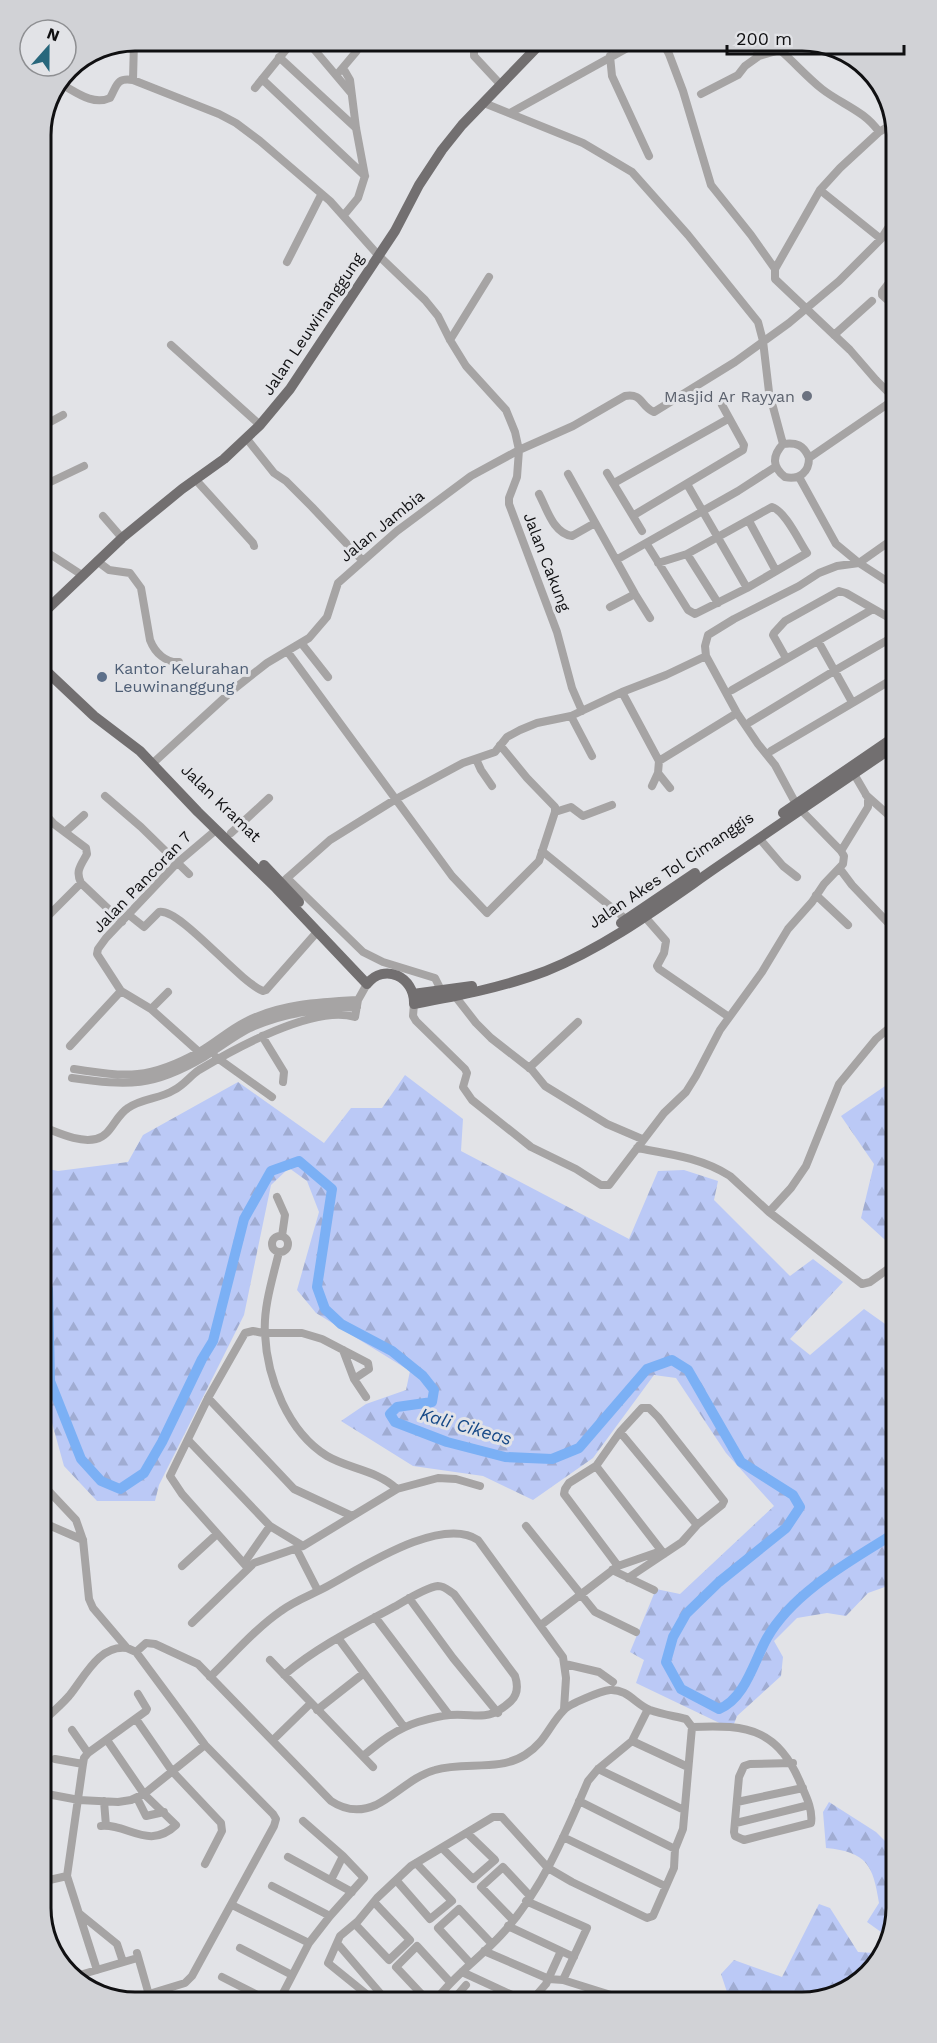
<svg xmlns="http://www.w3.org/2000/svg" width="937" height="2043" font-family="'Work Sans',sans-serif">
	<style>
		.forest { fill: url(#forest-firs) }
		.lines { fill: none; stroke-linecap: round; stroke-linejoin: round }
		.river { stroke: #7bb0f5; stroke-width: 10 }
		.minor { stroke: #a6a4a4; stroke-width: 8 }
		.major { stroke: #726f70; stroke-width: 10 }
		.worship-dot { fill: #6b7280; stroke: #e2e3e7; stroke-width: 2 }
		.service-dot { fill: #5c6f8a; stroke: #e2e3e7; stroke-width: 2 }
		.labels { text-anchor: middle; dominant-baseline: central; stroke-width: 6; stroke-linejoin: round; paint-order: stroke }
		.street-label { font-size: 16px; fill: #101012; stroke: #e2e3e7 }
		.worship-label { font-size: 16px; fill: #5b616d; stroke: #e2e3e7; text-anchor: end }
		.service-label { font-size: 16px; fill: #4e5e75; stroke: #e2e3e7; text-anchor: start }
		.water-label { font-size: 18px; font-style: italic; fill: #164987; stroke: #e2e3e7 }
		.rim { fill: none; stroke: #101012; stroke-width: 3 }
	</style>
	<defs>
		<pattern id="forest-firs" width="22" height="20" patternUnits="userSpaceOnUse" patternTransform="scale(1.5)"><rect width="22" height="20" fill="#bbc9f6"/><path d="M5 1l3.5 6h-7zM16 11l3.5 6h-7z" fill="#a0acd2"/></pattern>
	</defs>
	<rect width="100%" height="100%" fill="#e2e3e7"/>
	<!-- forest -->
	<path class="forest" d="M405 1075 463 1119 461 1151 629 1239 658 1171 684 1170 718 1181 714 1200 790 1276 813 1259 843 1282 790 1339 810 1355 864 1309 895 1331 896 1583 868 1593 846 1616 827 1613 797 1618 774 1641 783 1657 781 1676 737 1716 732 1729 636 1683 644 1660 630 1652 656 1589 680 1594 774 1506 726 1453 676 1378 654 1375 593 1458 533 1500 483 1476 413 1466 341 1421 366 1404 406 1390 410 1371 316 1313 297 1290 319 1212 307 1181 289 1168 271 1185 244 1315 159 1485 155 1501H97L64 1466 47 1405 44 1289V1168L58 1171 128 1162 143 1135 238 1082 324 1143 351 1108H382Z
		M894 1080 895 1249 861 1218 874 1164 841 1116Z
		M829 1802 876 1832 896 1852V1909L888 1937 867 1922 879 1903C873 1865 867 1852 826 1848L823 1812Z
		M819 1904 830 1908 858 1952 875 1953 871 1969 833 1997 729 1998 721 1974 734 1960 782 1977Z"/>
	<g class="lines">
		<!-- river -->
		<path class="river" d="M44 1279 48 1289 50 1381 81 1459 101 1481 120 1489 144 1473 162 1442 202 1359 213 1341 244 1219 271 1171 299 1161 332 1189 317 1287 325 1309 341 1324 392 1351 423 1376 434 1390 432 1402 397 1407 390 1414 395 1422 447 1442 505 1457 552 1459 579 1448 647 1369 672 1360 688 1370 741 1462 793 1495 800 1507 786 1528 719 1582 686 1614 673 1637 666 1662 681 1689 719 1709C745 1699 754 1661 767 1638 793 1592 852 1560 895 1533"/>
		<!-- minor -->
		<path class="minor" d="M307 41 351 93
			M346 41 356 52
			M474 41V56L501 85
			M662 41 669 54 683 91 711 185 751 235 775 269
			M753 41 759 56 780 50 791 41
			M780 50C794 62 807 77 822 89 841 104 865 111 879 132
			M610 56 612 76 649 156
			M279 57 356 128
			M859 60 866 69
			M343 68 350 80 356 128 365 176 358 198 344 215
			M340 71 356 52 362 41
			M262 79 365 176
			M133 80 134 41
			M61 84C76 92 93 106 110 98 117 86 116 77 133 80L219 114 236 123 260 141 330 201 378 255 425 300 438 316 450 340 466 366 506 410 515 432 519 450 517 477 509 498V504L557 632 572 688 582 711
			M255 88 293 41
			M701 94 738 75 745 66 759 56
			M484 103 583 143 632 172 688 235 758 322 763 341 769 392 783 444
			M510 113 640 41
			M891 125 879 132 840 168 820 190 775 269V279L850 350 876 380 892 396
			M820 190 881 239
			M287 262 321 195
			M892 279 882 292V295L892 304
			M834 335 872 301
			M450 340 489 277
			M171 345 260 425
			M41 427 63 415
			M247 439 274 473 286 481 312 507 362 560
			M809 458C804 445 796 442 783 444 772 456 772 467 785 477 800 480 809 472 809 458L892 401
			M607 473 642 531
			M568 474 635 594 650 618
			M799 477 836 544 859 563 893 585
			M195 479 253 543 254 546
			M614 483 728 419
			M687 484 747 588
			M42 486 84 466
			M539 494C547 509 553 533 572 536L595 523
			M634 515 743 450 744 445 722 405
			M103 516 122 538
			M749 521 776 571
			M648 546 688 610 695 614 747 588 807 553C799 541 785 511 772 507L687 554 658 563
			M42 549 82 575
			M687 554 718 603
			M616 560 738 491 775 467
			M97 561 109 570 130 573 141 588 150 640C155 653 166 663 179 662
			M610 607 635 594
			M818 641 852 702
			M302 644 328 677
			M287 651 452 876 487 913 539 861 555 812V807L527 778 500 745
			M706 656 737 713 758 744 775 765 796 804
			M786 658 773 635 774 633 785 621 839 591 846 593 893 620
			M732 690 873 609
			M622 692 659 761 658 773 652 786
			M571 716 592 756
			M750 722 834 671 893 637
			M771 751 893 679
			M476 759 481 770 492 786
			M659 761 737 713
			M152 764 234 689 267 663 309 638 327 617 338 583 397 531 471 476 519 450 573 426 625 396C643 393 640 406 654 412L735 362 789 323 839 281 881 239 892 222
			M658 773 670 788
			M866 795 893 819
			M105 796 141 827 189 874
			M43 812 54 824 86 848 87 854C81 865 75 871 81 883L122 922
			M555 812 571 807 583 816 612 805
			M65 832 84 815
			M231 833 269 798
			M759 838 783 866 797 877
			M542 851 627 920
			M841 851 868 807V798L854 774
			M840 869 852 885 894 929
			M287 878 363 952 383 962 435 978 441 990
			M277 887 330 840 396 799 463 763 495 752 507 737 520 730 537 723 571 716 622 692 666 675 706 656 705 646 708 635 734 619 799 586 819 573 837 566 859 563 893 539
			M816 895 848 925
			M129 915 144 927 159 912C180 908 238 981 263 991L266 990 317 932
			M645 917 666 941 664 953 657 966 659 969 729 1017
			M43 921 81 883
			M890 959 894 955
			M455 996 476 1023 491 1038 532 1070 545 1086 607 1124 642 1139
			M414 1004 413 1016 416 1021 465 1069 467 1073 463 1087 472 1100 531 1147 576 1169 601 1185H609L664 1113 686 1092 696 1076 720 1030 762 972 788 929 812 902 824 884 843 864 844 856 841 851 801 810
			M151 1009 168 992
			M262 1036 284 1072 283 1082
			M70 1046 121 991
			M216 1057 272 1097
			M202 1058 199 1052 151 1009 121 991 97 954 98 949 106 938 177 863 216 830
			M529 1068 578 1022
			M74 1069C127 1077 149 1080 199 1052 215 1043 229 1030 245 1022 280 1004 320 1002 358 1000
			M72 1078C129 1086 153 1087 204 1057 219 1048 234 1036 250 1028 285 1012 319 1009 357 1007
			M43 1127C59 1133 79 1143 96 1139 111 1136 115 1116 128 1108 142 1098 160 1099 174 1090 184 1085 190 1076 199 1070 234 1049 315 1004 355 1017L358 1000 367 984
			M637 1148C670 1154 702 1158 730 1176L769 1212 862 1284 870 1282 895 1264
			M277 1197 285 1215 282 1236
			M769 1212 791 1188 806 1166 839 1084 876 1039 894 1024
			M272 1244a8 8 0 1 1 16 0a8 8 0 1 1-16 0Z
			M279 1252C273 1277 263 1308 265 1334 267 1378 288 1432 327 1456 349 1469 377 1470 397 1489
			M343 1350 354 1379 366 1397
			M208 1398 294 1489 352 1516
			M620 1432 697 1525
			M188 1440 270 1526 303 1546
			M596 1466 664 1554
			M44 1486 76 1520 83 1540 89 1599 93 1608 127 1648 136 1652 205 1745 273 1814 276 1819 274 1826 192 1976 185 1983 126 2001
			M44 1523 83 1540
			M526 1526 595 1612 636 1632
			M296 1548 318 1591
			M244 1563 270 1526
			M182 1566 217 1534
			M618 1566 564 1494 565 1489 569 1483 596 1466 620 1432 642 1408H649L658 1417 724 1501 722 1505 697 1525 682 1542 628 1578
			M247 1567 182 1494 170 1476 208 1398 245 1333 253 1331 263 1333H302L322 1339 368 1363 369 1369 354 1379
			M612 1570 654 1590
			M409 1598 453 1658 498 1713
			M375 1617 449 1715
			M192 1623 254 1563 303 1546 397 1489 438 1478 456 1479 480 1486
			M541 1625 618 1566 661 1551
			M338 1638 404 1727
			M136 1652 146 1643 155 1644 198 1664 331 1801C346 1811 360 1812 376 1805 396 1795 413 1776 435 1770 464 1761 498 1772 525 1755 545 1743 549 1725 564 1710 569 1704 601 1691 610 1690 628 1689 635 1704 650 1710 661 1714 674 1716 686 1719L692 1727 683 1829 675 1849 674 1868 653 1916 647 1918 572 1882 548 1868 502 1817H493L411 1866 377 1898 358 1921 340 1936 328 1963 375 2001
			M270 1660 373 1767
			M565 1664 599 1672 613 1682
			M284 1675C317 1647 357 1627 396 1606 406 1600 427 1587 438 1586 445 1586 449 1591 454 1594L515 1676C518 1685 518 1694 511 1701 487 1723 478 1713 450 1715 439 1716 428 1719 418 1722 396 1729 380 1742 363 1756
			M210 1677C233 1655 255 1629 281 1611 294 1601 311 1595 326 1587 360 1569 440 1515 478 1540L563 1657 566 1678 564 1709
			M317 1710 364 1673
			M45 1719C53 1712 62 1704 69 1696 84 1678 99 1644 127 1648
			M136 1719 172 1771 221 1823 222 1831 205 1864
			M692 1727C749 1724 780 1730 802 1787 807 1798 813 1811 811 1823L744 1840 735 1836 734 1832 739 1777 744 1766 750 1764 793 1763
			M72 1730 88 1753
			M273 1740 311 1703
			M632 1741 688 1767
			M55 1759 83 1764
			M598 1769 684 1810
			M137 1798 146 1816 164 1812
			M104 1801 106 1826
			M579 1801 675 1849
			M737 1802 803 1788
			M45 1803 47 1794 79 1800 118 1802 131 1800 144 1794 205 1745
			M736 1823 809 1805
			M101 1826C127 1823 149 1851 176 1825L144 1794 107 1740
			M563 1837 665 1886
			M442 1848 473 1879 495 1860 467 1833
			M288 1857 352 1892
			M331 1880 343 1856
			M396 1880 430 1919 452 1901 416 1863
			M45 1881 67 1876
			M272 1886 330 1916
			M526 1901 587 1928 563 1980 614 1996
			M232 1905 309 1943
			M46 1913 58 1956
			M80 1914 117 1944 123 1962
			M513 1920 481 1887 503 1867 530 1896
			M355 1924 389 1960 410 1940 374 1902
			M508 1926 574 1957
			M337 1943 386 2000
			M240 1948 292 1975
			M484 1951 549 1979 563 1980
			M137 1953 149 1995 154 2002
			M470 1963 438 1928 459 1909 492 1944
			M97 1970 67 1876 83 1764 84 1758 88 1753 146 1711 147 1709 138 1694
			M462 1972 523 2000
			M73 1977 134 1959
			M222 1977 269 2001
			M533 1999 546 1984 561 1951
			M427 2000 396 1967 417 1946 450 1982
			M436 2000C454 1975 480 1958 501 1935 541 1892 565 1835 588 1781L598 1769 632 1741 648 1709
			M453 2000 466 1985
			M279 2001 309 1943 330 1916 364 1878 343 1856 303 1821
			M169 2002 170 1988"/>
		<!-- major -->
		<path class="major" d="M42 614 122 538 182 489 224 459 260 425 290 389 395 231 419 185 442 150 462 125 543 41
			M42 667 94 716 140 751 198 812 276 888 367 984C384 962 415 977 414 1004 458 996 504 987 546 971 608 946 662 905 717 867 775 827 834 787 893 747
			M783 813 893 738
			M264 865 299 902
			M621 923 695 873
			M413 994 472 986"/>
	</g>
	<!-- markers -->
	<circle class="worship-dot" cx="807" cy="396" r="6"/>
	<circle class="service-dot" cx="102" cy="677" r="6"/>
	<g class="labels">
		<!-- street labels -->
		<g class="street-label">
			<text transform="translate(313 324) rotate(-56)">Jalan Leuwinanggung</text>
			<text transform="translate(382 526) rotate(-39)">Jalan Jambia</text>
			<text transform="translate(547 562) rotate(69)">Jalan Cakung</text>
			<text transform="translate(221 803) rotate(44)">Jalan Kramat</text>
			<text transform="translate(671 870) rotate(-34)">Jalan Akes Tol Cimanggis</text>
			<text transform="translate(142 882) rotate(-46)">Jalan Pancoran 7</text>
		</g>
		<!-- worship labels -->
		<g class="worship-label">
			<text x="795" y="396">Masjid Ar Rayyan</text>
		</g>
		<!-- service labels -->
		<g class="service-label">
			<text x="114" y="668">Kantor Kelurahan<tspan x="114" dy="18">Leuwinanggung</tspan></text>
		</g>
		<!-- water labels -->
		<g class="water-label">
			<text transform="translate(466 1426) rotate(16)">Kali Cikeas</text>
		</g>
	</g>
	<!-- crop -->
	<path d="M0 0H937V2043H0ZM135 51H802A84 84 0 0 1 886 135V1908A84 84 0 0 1 802 1992H135A84 84 0 0 1 51 1908V135A84 84 0 0 1 135 51Z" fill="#d1d2d6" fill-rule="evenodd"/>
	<path class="rim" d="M135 51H802A84 84 0 0 1 886 135V1908A84 84 0 0 1 802 1992H135A84 84 0 0 1 51 1908V135A84 84 0 0 1 135 51Z"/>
	<!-- north arrow -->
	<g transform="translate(48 48) rotate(21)"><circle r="28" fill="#e2e3e7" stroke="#8e8f92" stroke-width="1.5"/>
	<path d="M0-4.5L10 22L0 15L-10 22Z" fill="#28677c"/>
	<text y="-9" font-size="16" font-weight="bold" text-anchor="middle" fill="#101012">N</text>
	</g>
	<!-- scale -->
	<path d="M727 45v9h177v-9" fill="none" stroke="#101012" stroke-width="3"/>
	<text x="736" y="45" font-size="18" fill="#101012" stroke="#e2e3e7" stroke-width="4.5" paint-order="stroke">200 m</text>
</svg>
